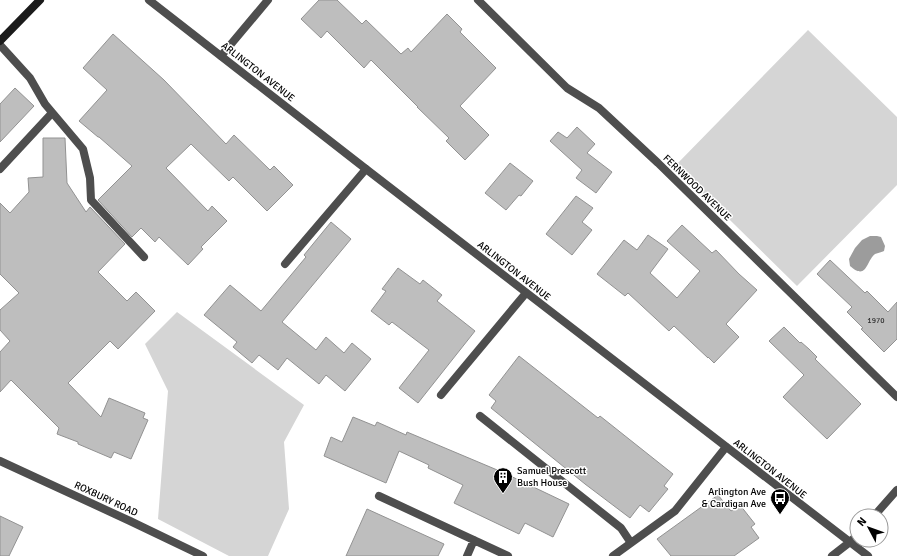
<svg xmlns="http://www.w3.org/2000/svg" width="897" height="556" font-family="Signika,sans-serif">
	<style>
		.green { fill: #d5d5d5 }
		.water { fill: #9c9c9c }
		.building { fill: #bebebe; stroke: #929292 }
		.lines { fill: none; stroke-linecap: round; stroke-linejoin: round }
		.lane { stroke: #4e4e4e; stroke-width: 8 }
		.street { stroke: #4e4e4e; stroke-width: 8 }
		.secondary { stroke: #1b1b1b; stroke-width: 8 }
		.labels { text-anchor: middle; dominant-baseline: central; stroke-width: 3; stroke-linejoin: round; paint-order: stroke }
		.number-label { font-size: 8px; fill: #303030 }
		.street-label { font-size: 10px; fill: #000; stroke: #fff }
		.poi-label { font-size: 10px; fill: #000; stroke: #fff; text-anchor: start }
	</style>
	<rect width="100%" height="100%" fill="#fff"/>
	<!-- green -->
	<path class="green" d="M808 30 897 117V185L797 286 675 166Z
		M177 312 304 405 284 442 289 509 268 556H229L158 519 168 391 145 344Z"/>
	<!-- water -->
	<path class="water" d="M870 236H877L881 237 885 246 884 251C882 252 878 253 875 254 866 261 867 281 850 266L849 259 855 248 862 240Z"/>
	<!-- building -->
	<path class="building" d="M319 0H337L362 24 366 20 401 54 408 48 411 52 447 14 462 29 460 32 496 68 460 106 489 135 465 160 446 141 449 138 417 107H418L371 60 364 68 327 31 321 38 301 19Z
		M113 34 164 80 226 144 234 135 270 170 274 166 293 185 267 211 233 177 229 181 191 144 166 168 208 211 212 206 227 221 201 247 203 249 188 265 159 237 155 242 141 228 132 237 98 200 132 166 99 137H98L79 121 107 90 83 68Z
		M15 88 34 106 0 142V104Z
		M577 127 595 144 587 153 612 172 596 193 576 178 582 170 550 141 558 132 567 138Z
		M43 138H65L67 183 86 212 90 207 125 244 98 272 127 301 136 292 155 311 118 349 110 341 68 383 101 417 109 398 145 413 143 418 148 420 131 459 114 452 111 458 78 444V442L57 434 59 428 11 380 0 392V352L10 341 0 330V310L19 293 0 274V203L10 213 29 192 28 178 43 177Z
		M510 163 533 181 521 196 519 195 506 210 485 193Z
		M576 196 593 208 582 222 592 230 572 255 546 234Z
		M331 222 351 239 282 322 316 350 326 337 344 353 352 343 371 359 345 391 326 375 319 384 287 358 278 370 259 355 252 363 233 347 237 342 204 315 230 285 261 311 306 257 304 255Z
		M682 225 712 253 716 250 739 274 757 290 726 324 739 337 714 363 708 357V358L674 326 669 331 628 293 625 296 597 274 624 240 637 250 648 235 668 249 650 273 677 298 700 271 667 241Z
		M830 260 865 293 867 291 888 312 897 302V339L884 352 861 329 863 328 847 312 852 307 817 274Z
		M398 268 420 284 423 280 442 295 437 301 475 331 418 403 399 388 429 350 392 322 389 325 371 311 386 291 382 289Z
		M784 327 800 343 801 342 809 349 817 357 815 359 861 404 827 439 783 397 804 375 769 341Z
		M519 356 598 418 600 416 673 474 664 486 668 489 649 512 640 505 630 518 585 484 491 408 496 401 489 395Z
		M353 417 375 426 377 422 406 435 407 432 502 472 569 504 553 537 525 523 519 534 454 503 463 485 428 468 429 465 399 451 386 483 324 456 331 437 342 442Z
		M718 495 731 511 740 505 755 524 751 527 759 538 734 556H671L657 539Z
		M367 509 444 544 438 556H346Z
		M0 516 23 527 9 556H0Z"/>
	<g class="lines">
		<!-- lane -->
		<path class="lane" d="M0 45 30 78 45 104 83 149 90 178 91 200 144 257
			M221 56 268 0
			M0 169 52 113
			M285 264 366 169
			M441 395 526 293
			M480 416 621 528 631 543
			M379 496 508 556
			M467 556 474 540
			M613 556 675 511 726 447"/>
		<!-- street -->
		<path class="street" d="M149 0 366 169 868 556
			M478 0 567 88 599 108 658 163 897 397
			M0 461 130 521 203 556
			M874 516 897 490
			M832 556 850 542 857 535"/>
		<!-- secondary -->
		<path class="secondary" d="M0 41 40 0"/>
	</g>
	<!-- icons -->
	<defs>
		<symbol id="building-pin" viewBox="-11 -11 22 30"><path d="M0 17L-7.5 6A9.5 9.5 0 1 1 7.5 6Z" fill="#000" stroke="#fff"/><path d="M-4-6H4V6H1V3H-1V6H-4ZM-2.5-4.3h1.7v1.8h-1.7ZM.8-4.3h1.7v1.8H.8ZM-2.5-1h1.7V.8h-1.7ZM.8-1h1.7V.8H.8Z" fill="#fff"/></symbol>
		<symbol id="bus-pin" viewBox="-11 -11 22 30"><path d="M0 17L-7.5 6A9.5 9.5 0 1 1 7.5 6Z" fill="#000" stroke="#fff"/><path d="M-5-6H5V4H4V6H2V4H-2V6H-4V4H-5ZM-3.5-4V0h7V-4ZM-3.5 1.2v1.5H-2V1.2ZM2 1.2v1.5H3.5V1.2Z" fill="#fff"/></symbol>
	</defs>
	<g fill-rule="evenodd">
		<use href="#building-pin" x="492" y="466" width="22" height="30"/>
		<use href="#bus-pin" x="769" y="487" width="22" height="30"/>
	</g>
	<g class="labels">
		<!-- number labels -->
		<g class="number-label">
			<text x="876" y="320">1970</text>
		</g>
		<!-- street labels -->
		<g class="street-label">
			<text transform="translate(258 72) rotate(38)">ARLINGTON AVENUE</text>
			<text transform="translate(697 188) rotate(44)">FERNWOOD AVENUE</text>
			<text transform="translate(514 271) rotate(38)">ARLINGTON AVENUE</text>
			<text transform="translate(770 469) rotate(38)">ARLINGTON AVENUE</text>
			<text transform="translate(106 499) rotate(25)">ROXBURY ROAD</text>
		</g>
		<!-- poi labels -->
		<g class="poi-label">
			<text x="517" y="471">Samuel Prescott<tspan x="517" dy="12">Bush House</tspan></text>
			<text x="766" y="492" text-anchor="end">Arlington Ave<tspan x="766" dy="12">&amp; Cardigan Ave</tspan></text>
		</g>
	</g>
	<!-- north arrow -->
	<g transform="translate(869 528) rotate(311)"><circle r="19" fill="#ffffff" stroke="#999999"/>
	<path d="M0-3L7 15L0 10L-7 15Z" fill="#000000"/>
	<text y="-6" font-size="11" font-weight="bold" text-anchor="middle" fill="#000000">N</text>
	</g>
</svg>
